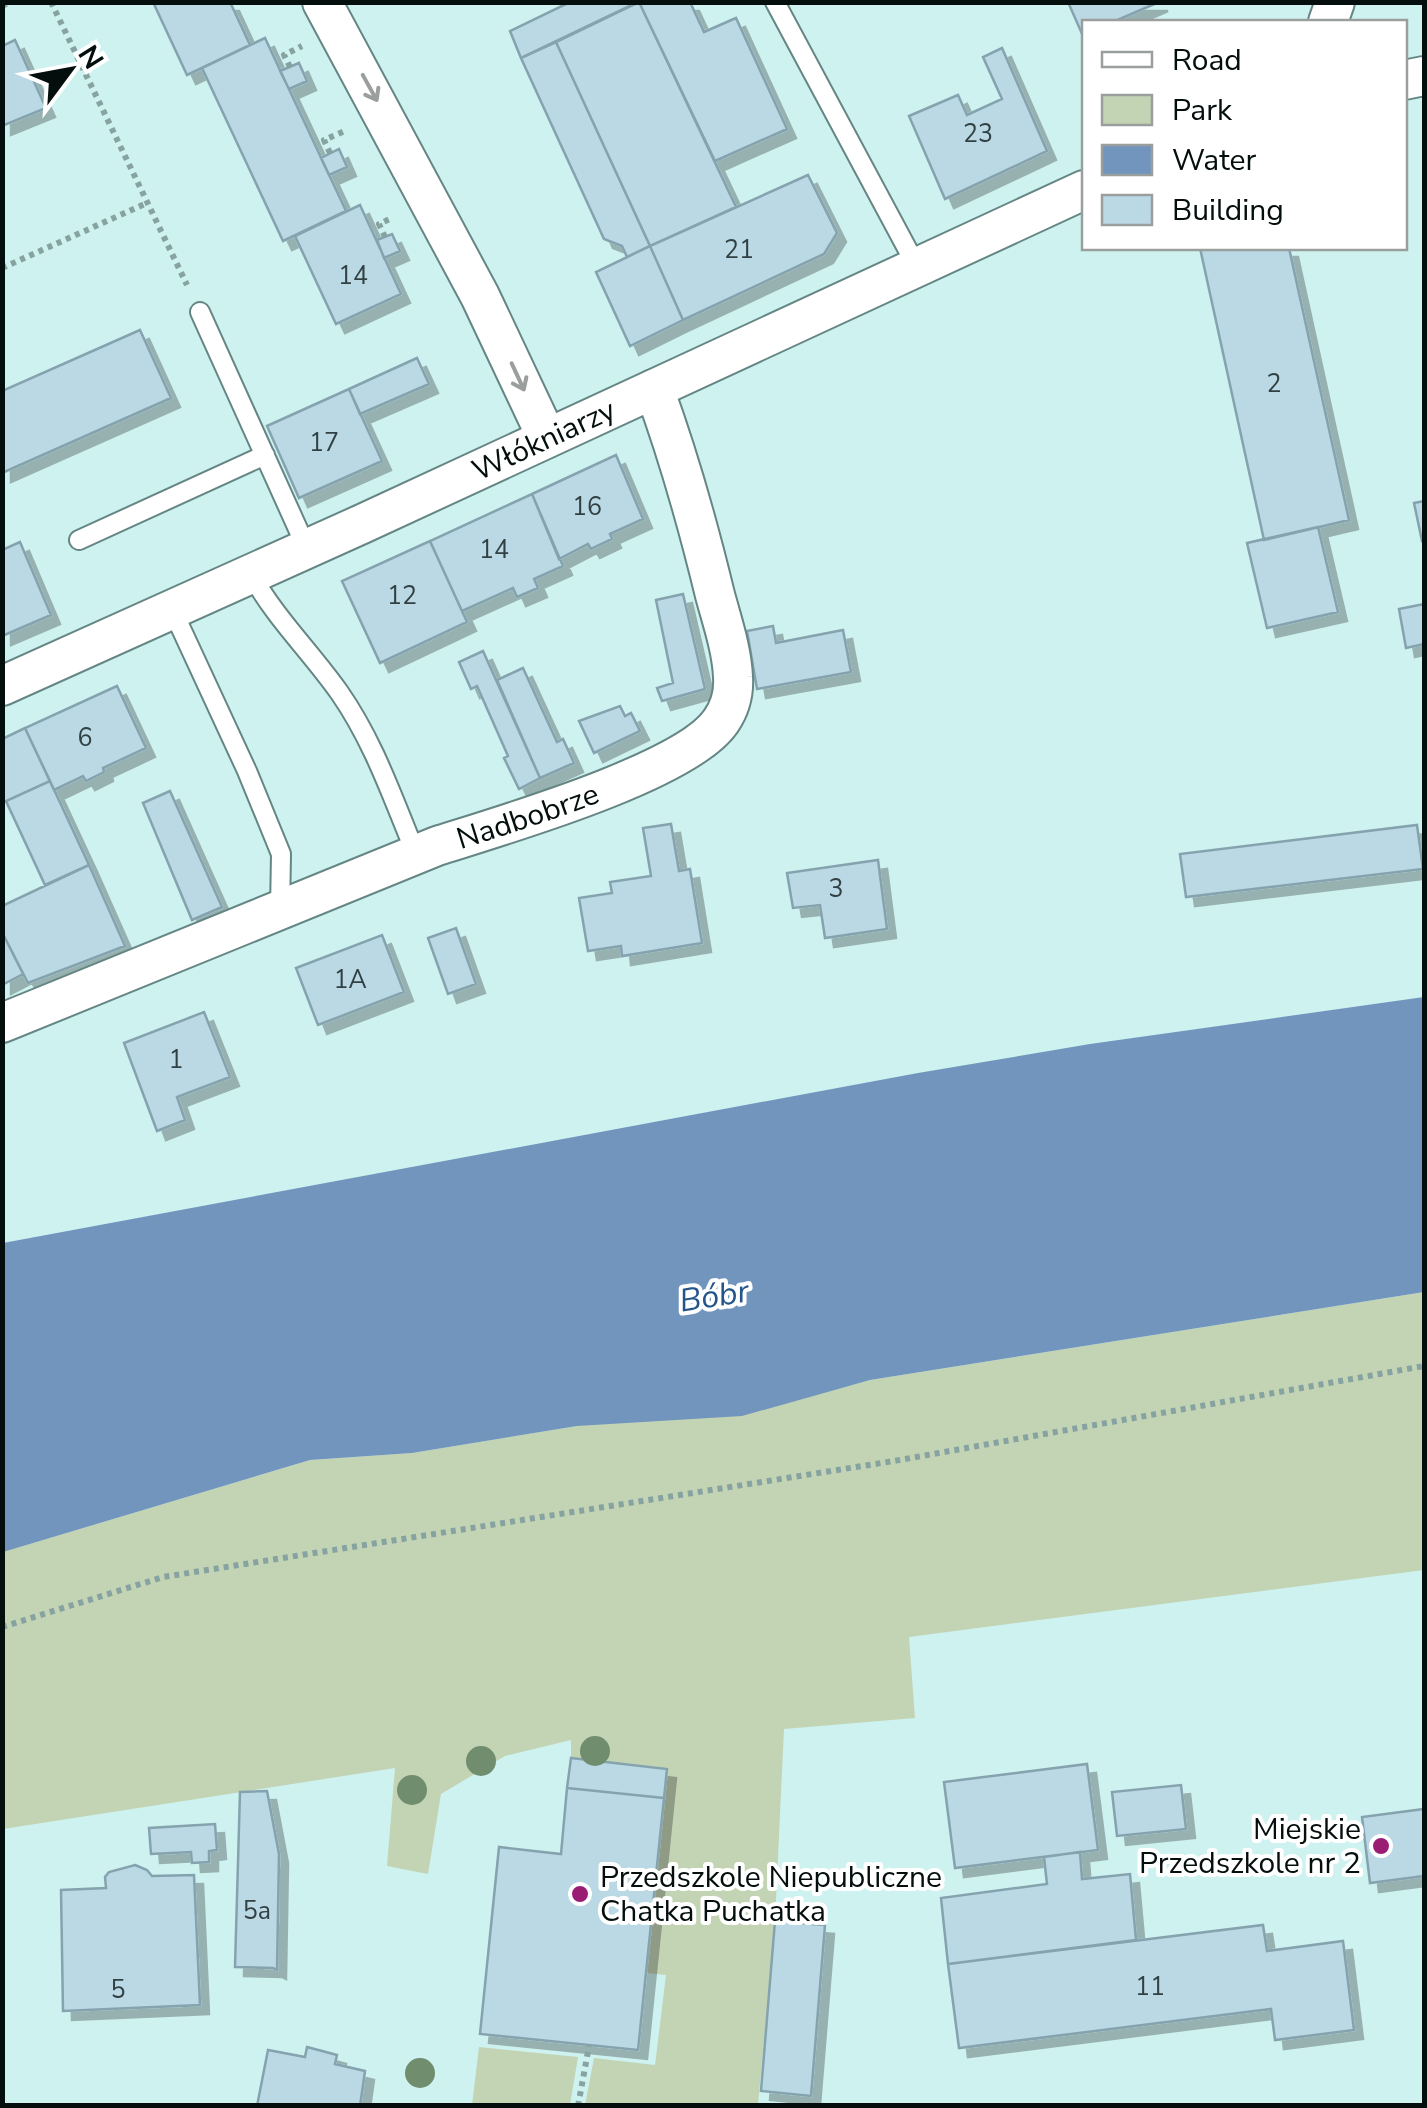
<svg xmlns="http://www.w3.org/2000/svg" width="1427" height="2108" font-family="'Nunito Sans',sans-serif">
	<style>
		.green { fill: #c3d4b5 }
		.water { fill: #7295be }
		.building { fill: #bad9e5; stroke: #85a3ae; stroke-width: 2.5; filter: url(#shadow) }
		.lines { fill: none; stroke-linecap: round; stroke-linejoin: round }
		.lane-casing { stroke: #658684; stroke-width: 22 }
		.street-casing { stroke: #658684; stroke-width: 42 }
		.path { stroke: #87a3a1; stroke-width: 6; stroke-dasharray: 5 5; stroke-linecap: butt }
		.lane { stroke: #fff; stroke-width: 18 }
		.street { stroke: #fff; stroke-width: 38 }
		.tree { fill: #708d6e }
		.oneway { stroke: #9a9f9e }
		.poi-dot { fill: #9a1d74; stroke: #fff; stroke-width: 4 }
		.labels { text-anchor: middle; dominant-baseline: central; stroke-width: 8; stroke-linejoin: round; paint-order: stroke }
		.number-label { font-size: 25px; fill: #314143 }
		.street-label { font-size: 30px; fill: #030e0d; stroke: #fff }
		.poi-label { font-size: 30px; fill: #030e0d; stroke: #fff; text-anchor: end }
		.water-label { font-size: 32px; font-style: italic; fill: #23558a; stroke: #fff }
	</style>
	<defs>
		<filter id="shadow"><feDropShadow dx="9" dy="9" stdDeviation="0" flood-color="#0004"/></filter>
	</defs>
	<rect width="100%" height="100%" fill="#cef2f0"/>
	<!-- green -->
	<path class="green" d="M1424 1292V1570L909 1637 915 1718 784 1729 775 1921 758 2105H585L594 2058 655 2065 666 1975 647 1973 667 1769 571 1758V1740L505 1756 441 1794 428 1874 387 1866 395 1768 3 1829 2 1552 310 1460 412 1453 577 1426 813 1395 870 1380Z
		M479 2047 578 2057 570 2105H472Z"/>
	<!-- water -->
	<path class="water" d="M1424 997V1292L870 1380 742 1416 577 1426 412 1453 310 1460 3 1552V1243L918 1073 1090 1044Z"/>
	<!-- building -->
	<path class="building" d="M153 2H230L250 45 187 75Z
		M570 2H638L521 58 510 31Z
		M639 2 736 207 650 246 556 42Z
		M639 2H690L704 32 736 18 787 129 715 161Z
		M1068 2H1159L1113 22H1084L1083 36Z
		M265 38 346 211 283 241 202 68Z
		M15 40 46 108 2 126V46Z
		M556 42 650 246 627 257 622 246 604 239 521 58Z
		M1002 48 1047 151 945 199 909 116 958 95 967 115 1002 99 983 57Z
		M299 63 307 81 289 89 280 71Z
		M339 149 347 167 329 175 321 158Z
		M808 175 837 233 824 254 683 320 650 246Z
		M360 205 401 294 336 324 295 236Z
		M392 234 400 251 384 258 377 240Z
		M650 246 683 320 630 346 596 272Z
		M1200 248H1289L1349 520 1264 540Z
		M140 330 171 398 2 473V391Z
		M417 358 429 384 360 414 349 389Z
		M349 389 382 461 299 498 267 426Z
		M616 455 643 519 610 534 612 539 591 549 588 544 559 559 532 494Z
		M532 494 563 566 534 579 538 588 517 597 513 588 462 611 430 541Z
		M1424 501V540L1422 541 1414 503Z
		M1318 527 1338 612 1267 628 1247 543Z
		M430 541 467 622 380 663 342 581Z
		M20 542 51 615 2 636V550Z
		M683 594 705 689 662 701 657 688 673 683 656 600Z
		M1424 604V644L1406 648 1399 609Z
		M773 626 776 643 843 630 851 672 757 689 747 631Z
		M483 651 540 778 519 789 504 758 508 756 477 686 471 689 459 662Z
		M523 668 557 742 563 739 574 763 540 778 497 680Z
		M117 686 146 748 103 768 104 772 86 781 83 776 54 790 25 728Z
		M620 706 625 716 631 713 640 731 594 753 579 721Z
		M25 728 50 781 2 803V739Z
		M50 781 89 865 45 885 6 801Z
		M170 791 222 907 192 920 143 803Z
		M671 824 679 871 690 869 702 943 622 956 621 946 588 951 579 898 612 893 610 882 651 876 643 828Z
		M1417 825 1423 869 1186 897 1180 854Z
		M878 860 887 929 825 938 820 905 793 908 787 873Z
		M89 865 125 946 28 983 2 932V906Z
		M456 928 476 984 448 994 428 938Z
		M2 932 23 974 2 985Z
		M382 935 404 992 318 1025 296 968Z
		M204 1012 230 1077 177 1097 185 1120 157 1131 124 1043Z
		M571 1758 667 1769 664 1798 567 1788Z
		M1087 1764 1098 1850 955 1868 944 1782Z
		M1181 1785 1186 1829 1117 1836 1112 1792Z
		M567 1788 664 1798 638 2050 480 2034 499 1847 561 1854Z
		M267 1791 279 1854 277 1970 273 1968 235 1967 240 1792Z
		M1424 1809V1876L1370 1883 1362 1817Z
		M215 1824 217 1850 209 1851V1862L192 1863 191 1852 151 1854 149 1828Z
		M1080 1852 1082 1879 1130 1874 1136 1940 948 1964 941 1898 1047 1884 1044 1857Z
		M135 1865 147 1870 152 1876 194 1875 200 2005 63 2011 61 1890 106 1888 105 1877 109 1872Z
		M775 1921 825 1925 811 2096 761 2091Z
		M1263 1925 1267 1951 1343 1941 1354 2030 1275 2040 1271 2009 959 2048 948 1964Z
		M307 2047 337 2055 335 2064 365 2071 360 2106H257L268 2050 305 2057Z"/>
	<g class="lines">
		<defs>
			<path id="lane" d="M775 2 917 267
				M200 312 307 549
				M79 540 265 455
				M251 574C276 619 310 651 339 692 374 742 393 799 416 854
				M172 609 247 771 281 854 280 910"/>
			<g id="street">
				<path d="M322 2 480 296 547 438"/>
				<path d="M1328 22 1335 2"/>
				<path d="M1404 80 1424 76"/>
				<path id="s1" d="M2 686 362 524 1084 190"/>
				<path id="s2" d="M2 1023 437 846C500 826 687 772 721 721 730 708 734 692 733 677 732 650 722 621 715 595 698 525 679 457 654 389"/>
			</g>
		</defs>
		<!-- lane casing -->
		<use href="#lane" class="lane-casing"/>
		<!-- street casing -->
		<use href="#street" class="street-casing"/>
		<!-- path -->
		<path class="path" d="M51 2 187 285
			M2 6 10 2
			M290 67 284 55 302 46
			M330 153 324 140 347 130
			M385 237 379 224 392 218
			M2 268 147 203
			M2 1627 163 1577 894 1461 1424 1366
			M578 2106 589 2046"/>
		<!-- lane -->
		<use href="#lane" class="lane"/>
		<!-- street -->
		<use href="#street" class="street"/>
	</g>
	<!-- trees -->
	<g class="tree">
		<circle cx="595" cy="1751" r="15"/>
		<circle cx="481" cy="1761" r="15"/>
		<circle cx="412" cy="1790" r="15"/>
		<circle cx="420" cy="2073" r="15"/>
	</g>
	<!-- one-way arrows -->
	<defs><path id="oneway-shaft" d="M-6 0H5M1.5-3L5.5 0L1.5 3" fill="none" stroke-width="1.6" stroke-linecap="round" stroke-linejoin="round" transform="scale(2.5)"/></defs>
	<g class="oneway">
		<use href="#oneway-shaft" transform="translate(370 88) rotate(61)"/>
		<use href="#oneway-shaft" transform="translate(518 377) rotate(65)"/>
	</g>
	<!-- markers -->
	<g class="poi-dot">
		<circle cx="1381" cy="1846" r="10"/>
		<circle cx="580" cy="1894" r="10"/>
	</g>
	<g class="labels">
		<!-- number labels -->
		<g class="number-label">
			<text x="978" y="134">23</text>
			<text x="739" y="250">21</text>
			<text x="353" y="276">14</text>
			<text x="1274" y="384">2</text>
			<text x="324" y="443">17</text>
			<text x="587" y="507">16</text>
			<text x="494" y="550">14</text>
			<text x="402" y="596">12</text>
			<text x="85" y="738">6</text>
			<text x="836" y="889">3</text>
			<text x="350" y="980">1A</text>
			<text x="176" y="1060">1</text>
			<text x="257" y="1911">5a</text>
			<text x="1150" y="1987">11</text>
			<text x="118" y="1990">5</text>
		</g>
		<!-- street labels -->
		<g class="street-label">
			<text stroke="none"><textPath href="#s1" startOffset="595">Włókniarzy</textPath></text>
			<text stroke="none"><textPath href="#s2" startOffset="565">Nadbobrze</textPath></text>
		</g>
		<!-- poi labels -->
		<g class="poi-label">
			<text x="1361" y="1829">Miejskie<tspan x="1361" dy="34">Przedszkole nr 2</tspan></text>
			<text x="600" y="1877" text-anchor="start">Przedszkole Niepubliczne<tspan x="600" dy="34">Chatka Puchatka</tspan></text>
		</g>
		<!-- water labels -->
		<g class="water-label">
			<text transform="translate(714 1296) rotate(-9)">Bóbr</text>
		</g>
	</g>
	<!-- border -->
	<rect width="1427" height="2108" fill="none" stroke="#030e0d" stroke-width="10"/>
	<!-- legend -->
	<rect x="1082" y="20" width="325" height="230" fill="#ffffff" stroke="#9a9f9e" stroke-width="2.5"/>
	<rect x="1102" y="52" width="50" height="15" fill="#ffffff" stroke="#9a9f9e" stroke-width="2.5"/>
	<text x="1172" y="70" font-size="30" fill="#030e0d">Road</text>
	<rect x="1102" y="95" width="50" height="30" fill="#c3d4b5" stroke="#9a9f9e" stroke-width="2.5"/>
	<text x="1172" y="120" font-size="30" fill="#030e0d">Park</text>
	<rect x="1102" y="145" width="50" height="30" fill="#7295be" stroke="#9a9f9e" stroke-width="2.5"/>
	<text x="1172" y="170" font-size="30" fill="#030e0d">Water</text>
	<rect x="1102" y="195" width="50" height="30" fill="#bad9e5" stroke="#9a9f9e" stroke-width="2.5"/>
	<text x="1172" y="220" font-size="30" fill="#030e0d">Building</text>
	<!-- north arrow -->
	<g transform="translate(70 70) rotate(58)" stroke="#ffffff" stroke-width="8" paint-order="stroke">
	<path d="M0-8L18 38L0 25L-18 38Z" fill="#030e0d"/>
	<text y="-15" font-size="28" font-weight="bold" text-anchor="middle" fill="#030e0d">N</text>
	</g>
</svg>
